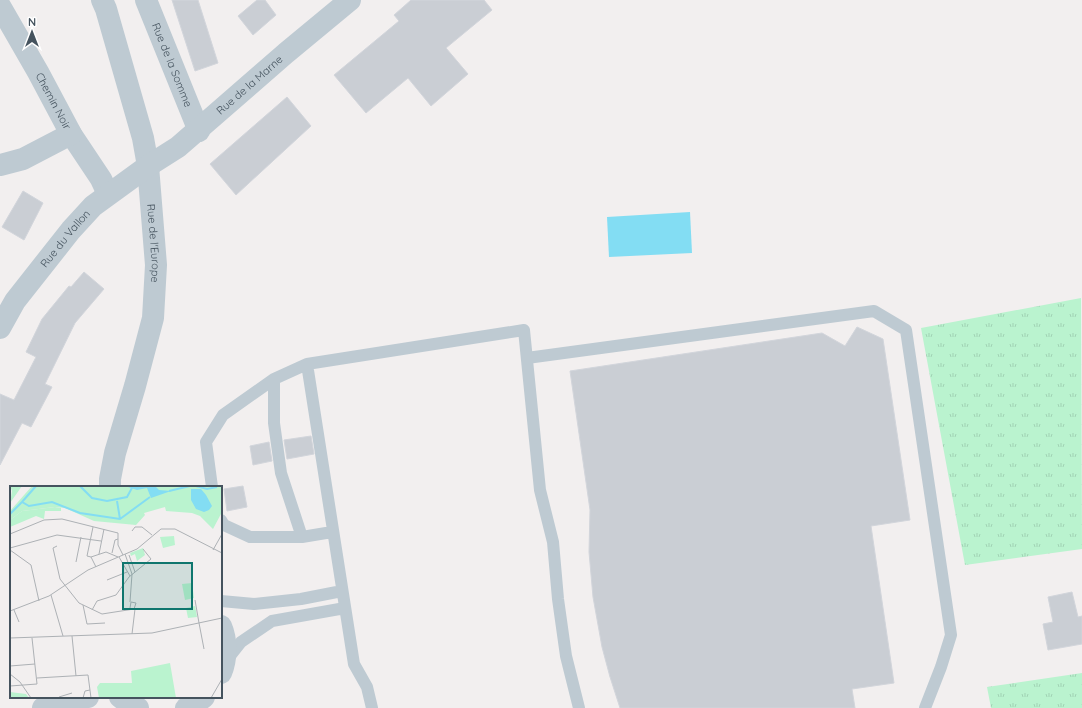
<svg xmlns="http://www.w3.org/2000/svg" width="1082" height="708" font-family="Quicksand,sans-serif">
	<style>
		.grass { fill: url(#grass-tufts) }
		.water { fill: #83ddf3 }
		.building { fill: #caced4; stroke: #d2d5db }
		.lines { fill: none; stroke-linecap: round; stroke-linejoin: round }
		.lane { stroke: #becad2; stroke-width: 12 }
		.street { stroke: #becad2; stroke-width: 22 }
		.labels { text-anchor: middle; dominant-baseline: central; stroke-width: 3; stroke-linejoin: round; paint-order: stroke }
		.street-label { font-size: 11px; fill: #45535e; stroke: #fff }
		.inset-river { fill: none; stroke: #83ddf3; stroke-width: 2 }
		.inset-road { fill: none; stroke: #adb1b5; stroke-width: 1 }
		.view { fill: #0f766e; fill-opacity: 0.15; stroke: #0f766e; stroke-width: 2 }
		.inset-edge { fill: none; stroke: #45535e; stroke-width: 2 }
	</style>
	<defs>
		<pattern id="grass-tufts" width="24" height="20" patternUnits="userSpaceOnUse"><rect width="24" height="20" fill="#baf3cf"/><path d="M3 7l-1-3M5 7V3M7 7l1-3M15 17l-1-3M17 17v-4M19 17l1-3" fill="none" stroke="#a1d2b4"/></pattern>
	</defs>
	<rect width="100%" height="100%" fill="#f2efef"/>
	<!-- grass -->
	<path class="grass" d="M1081 298 1082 549 965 565 921 328Z
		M1082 673V708H991L987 687Z"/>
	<!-- water -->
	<path class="water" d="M690 212 692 253 609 257 607 217Z"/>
	<!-- building -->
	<path class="building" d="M172 0H198L218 63 195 71Z
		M257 0H265L276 15 253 35 238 16Z
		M411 0H484L492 10 446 48 468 74 431 106 408 78 366 113 334 75 399 21 394 15Z
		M287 97 311 126 236 195 210 164Z
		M23 191 43 203 24 240 2 227Z
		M84 272 104 289 75 323 45 384 52 387 31 427 22 423 0 465V394L14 400 36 357 26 352 42 319 69 286 71 287Z
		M857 327 883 339 910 520 871 526 894 683 852 689 855 708H620L610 677 602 647 593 597 589 552 590 510 570 371 822 333 845 346Z
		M311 436 314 454 287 459 284 440Z
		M269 442 272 461 253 465 250 446Z
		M243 486 247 507 227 511 224 489Z
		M1072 592 1078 617 1082 616V644L1048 650 1043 624 1053 622 1048 597Z"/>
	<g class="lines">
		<!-- lane -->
		<path class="lane" d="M527 358 874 311 906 330 951 635 941 667 925 708
			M274 379V423L281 473 302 537
			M212 487 206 442 223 415 274 379 307 364
			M221 520 224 525 250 537H302L332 532
			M221 601 254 604 301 599 342 591
			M226 661 241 642 272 621 345 608
			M372 708 367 687 354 664 307 364 524 330 540 490 553 542 558 599 566 656 579 708"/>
		<!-- street -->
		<g class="street">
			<path id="s1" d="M102 0 106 9 143 138 148 166 156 265 153 318 135 386 115 453 110 479V487"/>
			<path id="s2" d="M146 0 199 131"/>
			<path id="s3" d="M0 6 38 72 71 134 101 179 108 194"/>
			<path d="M0 165 23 159 71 134"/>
			<path id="s4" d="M0 328 15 301 71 230 93 206 148 166 178 147 286 53 350 0"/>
			<path d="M221 626C227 640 227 658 221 673"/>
			<path d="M120 697 128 703 138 708"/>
			<path d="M43 708 67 699 88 697"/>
			<path d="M186 708 195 704 204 697"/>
		</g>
	</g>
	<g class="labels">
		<!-- street labels -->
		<g class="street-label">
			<text stroke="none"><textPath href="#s2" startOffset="70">Rue de la Somme</textPath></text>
			<text stroke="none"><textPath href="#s4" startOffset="352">Rue de la Marne</textPath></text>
			<text stroke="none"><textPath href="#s3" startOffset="109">Chemin Noir</textPath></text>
			<text stroke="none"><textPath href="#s4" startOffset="111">Rue du Vallon</textPath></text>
			<text stroke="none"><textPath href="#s1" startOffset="250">Rue de l'Europe</textPath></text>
		</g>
	</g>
	<!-- overview -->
	<g transform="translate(10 486)">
		<rect width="212" height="212" fill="#f2efef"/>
		<path d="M182 97 184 112 175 114 172 98ZM185 120 187 131 178 132 176 122Z" fill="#baf3cf"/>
		<path d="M22 0H212V26L203 43 190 30 182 27 156 25 155 21 134 27 135 29 126 39 84 35 55 22 45 21 12 25 0 34V25Z" fill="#baf3cf"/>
		<path d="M164 50 165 59 153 62 150 51Z" fill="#baf3cf"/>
		<path d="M0 0H12L0 17 2 5ZM45 21 51 22V25H35L34 33 26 30 0 41V34L12 25ZM133 62 135 69 127 75 125 68 121 70 120 67Z" fill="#baf3cf"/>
		<path d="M0 206 16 208 19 212H0Z" fill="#baf3cf"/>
		<path d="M160 177 166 212H89L87 201 90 197H122L121 185Z" fill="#baf3cf"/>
		<path d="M115 0H145L149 4 161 5 141 12 137 2 127 4ZM181 3H191L196 9 202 20 199 24 194 26 186 23 181 14Z" fill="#83ddf3"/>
		<path class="inset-river" d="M70 0 82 12 97 15 117 11 123 0M186 0 197 3 207 1M159 5 180 0M107 15 110 33M12 16 26 0M0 28 12 16 19 20 42 16 70 27 110 33 140 11"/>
		<path class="inset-road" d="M83 41 77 70 81 71 86 81M122 45 125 41H132L142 49M0 48 34 34 52 33 108 47V59L113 69M47 60 43 62 50 93 69 117 92 128 124 123 126 117 121 116 120 122M0 62 47 49 91 55M0 64 21 79 29 115M203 64 212 48M102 67 105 54 108 53M89 68 94 43M115 68 122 88 120 116M119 69 125 86M81 71 96 66 108 71M109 71 120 90M66 76 71 51M97 94 117 86M41 109 53 150M185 114 189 137M73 119 77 138 95 137M4 124 9 136M82 124 87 115 106 109 119 91 141 73 133 63M0 125 39 110 78 84 127 63 151 43H165L212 67M189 137 194 163M122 148 125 123M62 150 66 190M0 152 142 147 212 132M0 180 25 178M0 188 10 196 21 212M27 192 78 189 81 212M0 200 27 198 22 152M49 211 62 207M73 212 75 205 80 204M201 212 212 193"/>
		<path class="view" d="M113 77H182V123H113Z"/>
		<rect width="212" height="212" class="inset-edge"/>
	</g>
	<!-- north arrow -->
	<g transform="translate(32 32)" stroke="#ffffff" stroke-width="3" paint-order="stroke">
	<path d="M0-3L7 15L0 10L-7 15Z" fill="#45535e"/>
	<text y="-6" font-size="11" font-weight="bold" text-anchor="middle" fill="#45535e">N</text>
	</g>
</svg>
